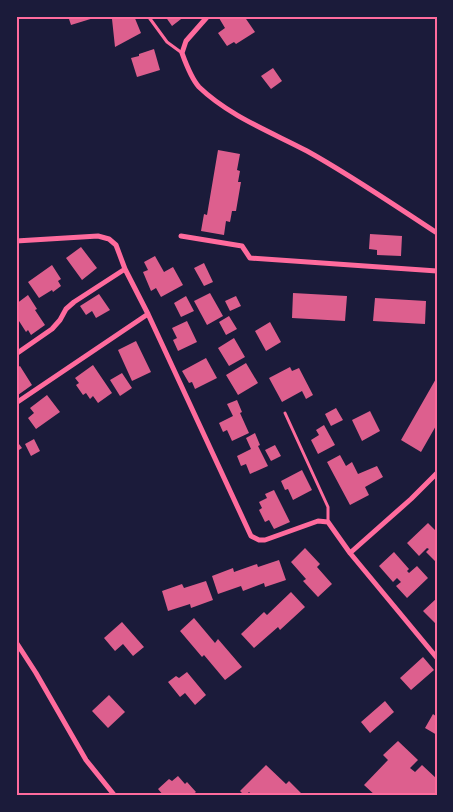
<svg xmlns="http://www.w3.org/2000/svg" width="453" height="812" font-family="Manrope,sans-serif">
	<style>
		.building { fill: #dd5f8e }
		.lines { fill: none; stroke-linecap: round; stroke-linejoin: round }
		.service { stroke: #ff6b9d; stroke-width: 3 }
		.minor { stroke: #ff6b9d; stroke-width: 5 }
		.neatline { fill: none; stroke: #ff6b9d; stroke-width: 2 }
	</style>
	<rect width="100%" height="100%" fill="#1b1b3a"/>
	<!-- building -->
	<path class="building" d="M68 16H97V17L71 25Z
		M118 16H134L141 33 115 47 112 19Z
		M165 16H185L172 26Z
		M221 16H244L255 32 236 44 234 42 227 46 218 33 225 28 219 18Z
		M154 49 160 70 137 77 131 58 139 56V54Z
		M273 68 282 81 271 89 261 76Z
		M218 150 240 154 237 170 240 171 238 182H241L236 211H232L230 222 226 221 224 235 201 231 204 214 207 215Z
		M370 234 402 236 401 256 377 255V250L369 249Z
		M81 247 97 268 82 280 66 258Z
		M155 256 164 272 173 267 183 285 161 297 156 288 151 291 143 272 148 270 144 262Z
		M204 263 213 282 204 286 194 268Z
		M52 265 61 279 58 281 61 286 53 292 52 290 39 298 28 282Z
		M210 293 223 316 207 325 194 301Z
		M293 293 347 296 345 321 292 318Z
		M99 294 110 310 96 318 92 311 86 315 80 306Z
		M28 295 37 309 35 310 45 325 31 335 28 330 26 332 19 321 16 323V304Z
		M186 296 194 311 181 317 174 303Z
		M236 296 241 306 230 311 225 301Z
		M375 298 426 301 425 324 373 321Z
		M229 316 237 329 226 335 219 322Z
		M187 321 197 342 178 351 173 340 177 338 172 328Z
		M270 322 281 342 266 351 255 331Z
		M234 338 245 357 229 366 218 348Z
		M136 341 151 372 132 381 118 350Z
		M206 358 217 378 195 389 192 382 189 383 182 371Z
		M246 363 258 383 238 395 226 375Z
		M93 365 112 393 98 403 93 396 90 399 86 393 83 395 76 385 79 383 75 378Z
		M20 366 32 385 18 395 16 392V368Z
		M290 367 292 371 299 368 313 395 306 399 302 391 282 402 269 378Z
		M122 373 132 388 120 396 110 380Z
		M437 377V424L421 452 401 440Z
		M47 395 60 412 36 429 28 418 34 413 30 408Z
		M237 400 242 412 240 413 249 433 232 441 227 430 223 432 219 423 233 416 227 404Z
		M336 408 343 420 331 426 325 414Z
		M370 411 380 431 362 441 352 420Z
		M324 425 335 445 318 454 311 440 319 435 316 430Z
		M255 433 260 445 258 446 268 466 250 474 246 464 241 466 237 456 251 449 246 438Z
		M34 439 40 451 31 456 25 444Z
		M16 440 22 448 16 452Z
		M275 445 281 456 271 461 265 450Z
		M340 455 346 466 352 462 358 474 377 466 383 477 365 487 369 495 350 505 327 462Z
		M302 470 312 490 293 500 288 489 285 490 281 481Z
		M274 490 290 522 274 529 269 520 265 522 259 510 262 508 259 502 267 498 265 494Z
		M428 523 437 532V539L435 541 437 543V563L426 552 429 549 427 548 419 556 407 543Z
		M305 548 320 564 317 567 332 584 318 597 303 581 306 579 291 562Z
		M394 552 409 569 407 571 409 573 417 566 428 578 407 598 396 586 401 582 397 578 393 582 379 566Z
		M279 560 286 580 265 587 264 583 243 591 241 586 218 594 212 576 233 568 234 572 257 564 258 567Z
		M206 581 213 600 191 608 190 604 168 611 162 591 182 584 184 588Z
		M291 592 305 607 280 630 278 627 254 648 241 634 264 612 267 615Z
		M437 598V621L435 623 423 611Z
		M194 618 215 643 218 639 242 667 225 680 204 655 202 657 180 631Z
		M122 622 144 647 133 656 123 644 115 651 104 638Z
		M423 657 434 670 411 690 400 678Z
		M187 672 206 695 195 705 185 693 180 697 168 682 176 676 179 678Z
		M109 695 125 712 108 728 92 711Z
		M385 701 394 712 370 733 361 722Z
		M433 714 437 717V735L425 728Z
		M398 741 418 760 410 768 415 772 422 765 437 779V796H376L364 785 388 760 383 755Z
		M266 765 286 784 289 781 304 796H253L249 792 245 796 240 791Z
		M178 776 185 784 187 782 196 792 191 796H164L158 789 169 779 172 781Z"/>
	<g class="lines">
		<!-- service -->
		<path class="service" d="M148 16 167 42 182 53
			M285 413 328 507V522"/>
		<!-- minor -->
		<path class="minor" d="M208 16 186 41 182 53C186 64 191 78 199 87 229 116 271 132 307 151 352 176 394 205 437 233
			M16 18 18 16
			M181 236 242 246 250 258 437 271
			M16 241 98 236 109 239 116 245 125 269 148 314 251 536 259 540H265L318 521 328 522 350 553 437 658
			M16 354 52 329 60 320 66 309 74 302 125 269
			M16 403 148 314
			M350 553 411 499 437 473
			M16 642 36 673 86 760 115 796"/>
	</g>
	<!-- border -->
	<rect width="453" height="812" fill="none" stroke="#1b1b3a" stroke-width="35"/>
	<rect x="18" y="18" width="418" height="776" class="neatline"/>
</svg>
